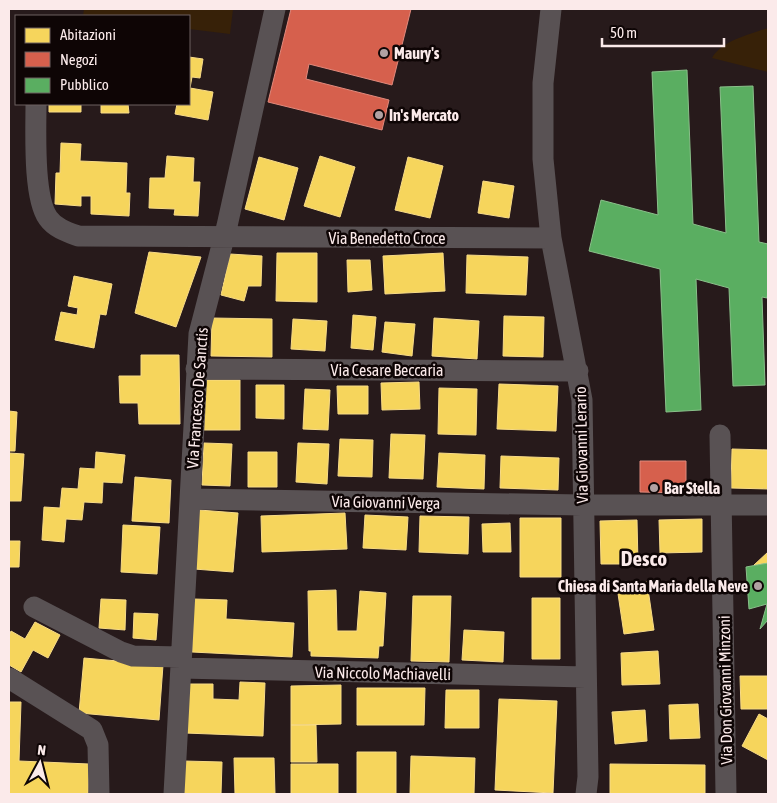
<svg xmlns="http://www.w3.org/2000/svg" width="777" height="803" font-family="'Asap Condensed',sans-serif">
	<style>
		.green { fill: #372108 }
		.homes { fill: #f6d55c; stroke: #f8db87 }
		.shops { fill: #d6604d; stroke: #e1897c }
		.public { fill: #5aae61; stroke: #8ac08a }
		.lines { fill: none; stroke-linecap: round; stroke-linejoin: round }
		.minor { stroke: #595254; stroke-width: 21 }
		.poi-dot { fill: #b1a1a2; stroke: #0e0505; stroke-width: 2 }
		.labels { text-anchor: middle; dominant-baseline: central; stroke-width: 5; stroke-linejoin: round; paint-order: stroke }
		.poi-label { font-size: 16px; font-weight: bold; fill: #fbeaea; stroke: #0e0505; text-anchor: start }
		.street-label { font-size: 16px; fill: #fbeaea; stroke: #0e0505 }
		.district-label { font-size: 21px; font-weight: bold; fill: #fbeaea; stroke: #0e0505 }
	</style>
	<rect width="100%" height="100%" fill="#271a1b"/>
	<!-- green -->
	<path class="green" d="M84 9H233L230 34 189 29V16H83Z
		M768 28V72L712 58C721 41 751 34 768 28Z"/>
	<!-- homes -->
	<path class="homes" d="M189 57 203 59 200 78 192 77 190 88 213 92 208 120 175 114 177 104H189Z
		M49 104H81V112H49Z
		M101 104H128L129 113H101Z
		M61 143 81 144 80 161 127 163 126 193H130L129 216 91 214V196H81V206L55 204 56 173H60Z
		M167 156 194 158 193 182H200L198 216 174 215 175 209 149 208 150 178H165Z
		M320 156 355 167 340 217 304 206Z
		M259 157 298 168 284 220 245 209Z
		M408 157 443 166 430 218 395 210Z
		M483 181 514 186 509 218 478 213Z
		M149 252 201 257 176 327 135 313Z
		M277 253H317V302L276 301Z
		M443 253 445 291 385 294 383 256Z
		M230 254 262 256 261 286H248L244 301 221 295Z
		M467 255 528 257 526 295 466 293Z
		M347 260H370L372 290 348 292Z
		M74 276 112 284 106 315 100 314 94 348 55 340 61 312 77 315 78 308 68 306Z
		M353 315 376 317 373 350 351 348Z
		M504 316 544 317 543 357 503 356Z
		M212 318 272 319V357L211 356Z
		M434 318 479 321 477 359 432 356Z
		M293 319 327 321 325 351 291 349Z
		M385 322 415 324 412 356 382 352Z
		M141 355H179L180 424H139L138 403H120L119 376H141Z
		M204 380H240V430H204Z
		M419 382 420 409 382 410 381 383Z
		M499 384 558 386 556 431 497 429Z
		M256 385H284V419L256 418Z
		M337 386H368V414H338Z
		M439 388 477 389 476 435 438 434Z
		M305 389 330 390 328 430 303 429Z
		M9 411 17 412 15 451H9Z
		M391 434 425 435 423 479 389 478Z
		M340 439 373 440 372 477 338 476Z
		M204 443 232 444 230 486 202 485Z
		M298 443 329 444 327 484 296 482Z
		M732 449 768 450V489L731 488Z
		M96 452 125 455 122 483 103 482 102 503 84 502 82 520 66 519 64 542 42 540 44 507 60 508 62 488 78 489 80 468 95 469Z
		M248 452H277V487H248Z
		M9 453 24 454 21 501H9Z
		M439 453 485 455 484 489 437 487Z
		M501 456 559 458 558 490 500 488Z
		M135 477 171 480 169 523 132 521Z
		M199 510 238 513 233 572 194 569Z
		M345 513 347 549 262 552 261 516Z
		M365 515 408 517 406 550 363 548Z
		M420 516 469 517 468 554 419 552Z
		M520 518H561V577H520Z
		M702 519V552L660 553 659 520Z
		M637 520 638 564H601L600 521Z
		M510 523 511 552H483L482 524Z
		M123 525 160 527 157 574 121 572Z
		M9 541H20L19 567H9Z
		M768 552V563L754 565Z
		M647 582 654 630 624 634 617 587Z
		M336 590 337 631H357L360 591 386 593 383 646H379L378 658 311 656V651H309L308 591Z
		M413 596H451L449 662 411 661Z
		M532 598H560V659H532Z
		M101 599 126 600 125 630 99 628Z
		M194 599 227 600 226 619 294 623 292 657 192 652Z
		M134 613 158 614 156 640 133 638Z
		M35 622 60 635 48 658 33 650 21 672 9 665V636L11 631 25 639Z
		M464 630 504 632 503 662 462 660Z
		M658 651 660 684 622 685 621 653Z
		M84 658 163 665 159 720 79 713Z
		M740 676H768V709H741Z
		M240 682 265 683 263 736 185 733 186 684H213V699L239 700Z
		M341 685V724L291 725V686Z
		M357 688H425L424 725H357Z
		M446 690H479V728H445Z
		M499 699 557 701 553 793 495 790Z
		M9 702H21L19 761 89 764 88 794H9Z
		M698 704 700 738 670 739 669 705Z
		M645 710 647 741 615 744 612 712Z
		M759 714 768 719V760L742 746Z
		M291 725H316L317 762H291Z
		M357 752H396V794H357Z
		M411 756 475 758 474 794H410Z
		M234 758H274L275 794H235Z
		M184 761 222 762 221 794H184Z
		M291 764H338V794H291Z
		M610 764 705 765V794H610Z"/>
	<!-- shops -->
	<path class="shops" d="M291 9H411L392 85 309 64 306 79 389 100 382 130 268 102Z
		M640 461H686V493L640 492Z"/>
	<!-- public -->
	<path class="public" d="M687 70 693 224 726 233 720 87 753 86 759 242 768 244V291L767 298 762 297 765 385 733 386 729 288 696 279 701 410 666 412 660 269 589 251 601 200 658 215 652 72Z
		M768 563V620L760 629 767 604 749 609 746 567Z"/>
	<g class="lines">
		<!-- minor -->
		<path class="minor" d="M551 9 543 83V159L551 238 582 400 588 777 586 794
			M36 104C36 131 33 197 48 218 55 228 67 232 78 236L551 238
			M196 369 578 371
			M720 435 726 794
			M190 499 582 505H768
			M34 607 121 652 133 656 181 657
			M181 668 586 677
			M9 678 92 730 98 745 99 794
			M174 794 199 334 227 226 275 9"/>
	</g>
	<!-- markers -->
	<g class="poi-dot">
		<circle cx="384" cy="53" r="5"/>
		<circle cx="379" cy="115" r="5"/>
		<circle cx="654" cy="488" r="5"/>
		<circle cx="758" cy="586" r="5"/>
	</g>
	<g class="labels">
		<!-- poi labels -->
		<g class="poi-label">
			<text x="394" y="53">Maury's</text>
			<text x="389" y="115">In's Mercato</text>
			<text x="664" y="488">Bar Stella</text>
			<text x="748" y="586" text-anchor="end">Chiesa di Santa Maria della Neve</text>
		</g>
		<!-- street labels -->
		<g class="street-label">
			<text x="387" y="238">Via Benedetto Croce</text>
			<text x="387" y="370">Via Cesare Beccaria</text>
			<text transform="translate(197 398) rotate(-86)">Via Francesco De Sanctis</text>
			<text transform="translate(581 445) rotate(-91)">Via Giovanni Lerario</text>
			<text transform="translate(386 502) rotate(1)">Via Giovanni Verga</text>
			<text transform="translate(383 673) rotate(1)">Via Niccolo Machiavelli</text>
			<text transform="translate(725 690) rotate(-91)">Via Don Giovanni Minzoni</text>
		</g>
		<!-- district labels -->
		<g class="district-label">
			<text x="644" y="558">Desco</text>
		</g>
	</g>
	<!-- border -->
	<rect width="777" height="803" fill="none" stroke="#fbeaea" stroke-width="20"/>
	<!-- legend -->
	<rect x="15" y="15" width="175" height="90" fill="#0e0505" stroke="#6d6161"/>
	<rect x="25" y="28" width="25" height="15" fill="#f6d55c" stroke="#6d6161"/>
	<text x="60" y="40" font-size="15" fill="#fbeaea">Abitazioni</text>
	<rect x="25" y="52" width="25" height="15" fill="#d6604d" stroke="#6d6161"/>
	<text x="60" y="65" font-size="15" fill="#fbeaea">Negozi</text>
	<rect x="25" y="78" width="25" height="15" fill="#5aae61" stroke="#6d6161"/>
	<text x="60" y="90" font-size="15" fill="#fbeaea">Pubblico</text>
	<!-- north arrow -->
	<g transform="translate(40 763) rotate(7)" stroke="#0e0505" stroke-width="4" paint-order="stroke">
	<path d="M0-4L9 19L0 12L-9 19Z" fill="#fbeaea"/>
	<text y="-8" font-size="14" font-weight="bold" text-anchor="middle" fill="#fbeaea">N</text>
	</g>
	<!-- scale -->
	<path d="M602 38v8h122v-8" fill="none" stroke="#fbeaea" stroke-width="2.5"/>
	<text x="610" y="38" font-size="15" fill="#fbeaea" stroke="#0e0505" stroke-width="4" paint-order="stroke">50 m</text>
</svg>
